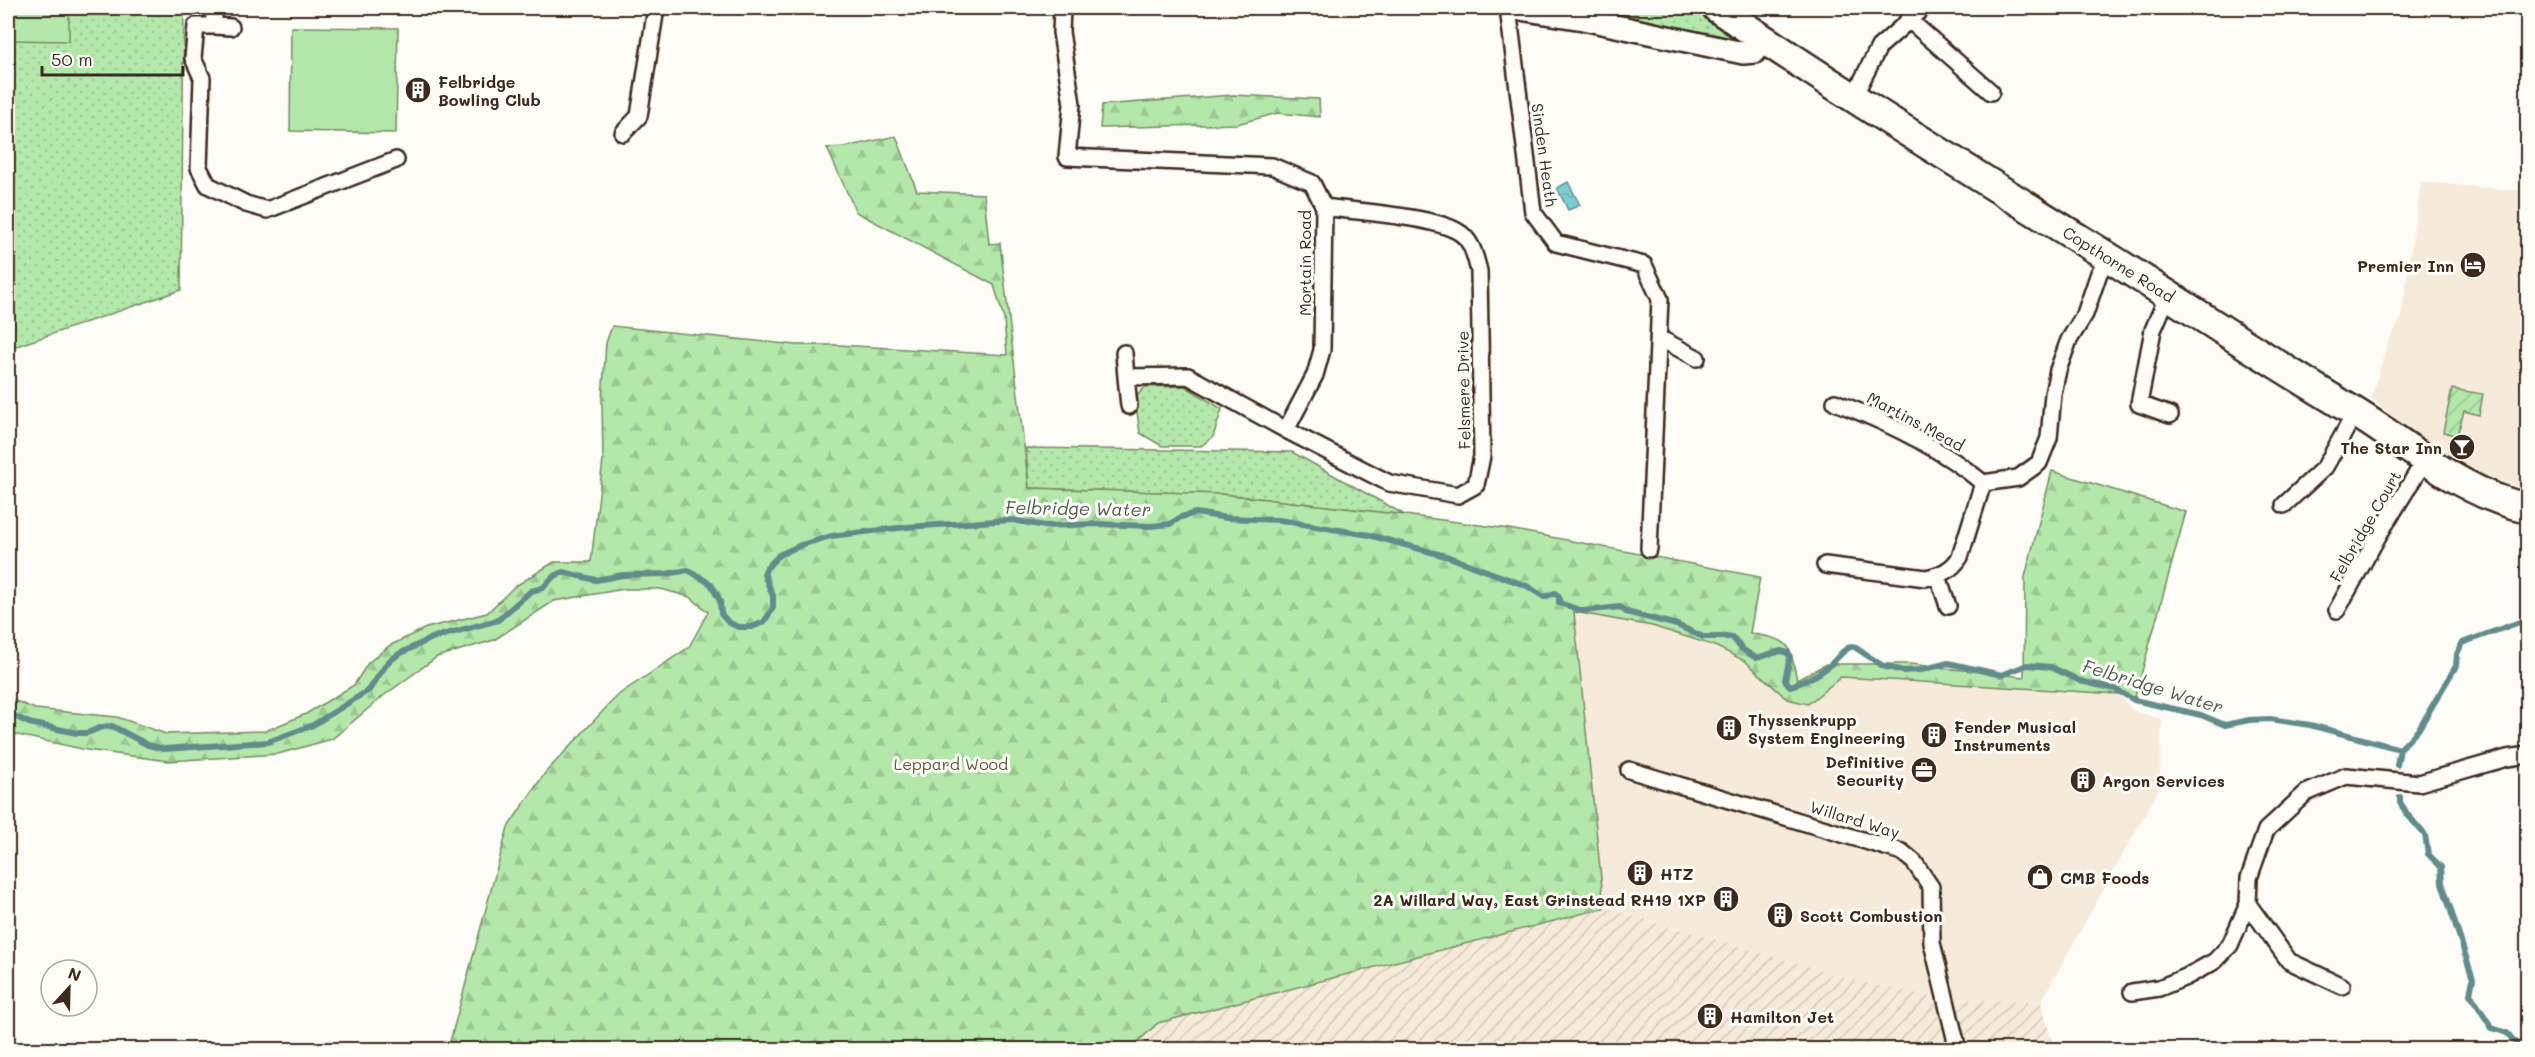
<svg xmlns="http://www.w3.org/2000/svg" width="2535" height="1057" font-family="Mali,sans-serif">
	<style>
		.built { fill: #f6ebda }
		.industrial { fill: url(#industrial-furrows) }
		.grass { fill: url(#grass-dots); stroke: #778964; stroke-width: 1.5 }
		.forest { fill: url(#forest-firs); stroke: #778964; stroke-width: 1.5 }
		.garden { fill: url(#garden-furrows); stroke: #778964; stroke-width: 1.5 }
		.pitch { fill: #b3e8aa; stroke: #778964; stroke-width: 1.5 }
		.water { fill: url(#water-ripples); stroke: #628c8b; stroke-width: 1.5 }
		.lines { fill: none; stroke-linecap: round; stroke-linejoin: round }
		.stream { stroke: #628c8b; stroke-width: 6 }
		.street-casing { stroke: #3b2a1e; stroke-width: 20 }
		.secondary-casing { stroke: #3b2a1e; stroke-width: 26 }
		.highway-casing { stroke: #3b2a1e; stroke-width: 33 }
		.street { stroke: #fdfcf7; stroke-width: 15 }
		.secondary { stroke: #fdfcf7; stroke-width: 21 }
		.highway { stroke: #fdfcf7; stroke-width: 28 }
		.labels { text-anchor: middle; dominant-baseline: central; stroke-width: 6; stroke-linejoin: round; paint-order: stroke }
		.poi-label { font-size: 16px; font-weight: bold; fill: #3b2a1e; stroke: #fdfcf7; text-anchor: start }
		.street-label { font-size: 16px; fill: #3b2a1e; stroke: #fdfcf7 }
		.park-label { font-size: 16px; fill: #595a41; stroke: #fdfcf7 }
		.water-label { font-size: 18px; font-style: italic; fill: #4e5b54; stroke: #fdfcf7 }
	</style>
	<defs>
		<pattern id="industrial-furrows" width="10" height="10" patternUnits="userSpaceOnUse" patternTransform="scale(1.5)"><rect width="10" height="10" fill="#f6ebda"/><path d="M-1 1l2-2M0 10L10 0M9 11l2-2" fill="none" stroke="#d4cabb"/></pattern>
		<pattern id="grass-dots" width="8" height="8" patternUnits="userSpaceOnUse" patternTransform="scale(1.5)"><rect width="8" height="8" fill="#b3e8aa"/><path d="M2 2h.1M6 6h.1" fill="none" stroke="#9bc792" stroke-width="1.8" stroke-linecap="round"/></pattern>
		<pattern id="forest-firs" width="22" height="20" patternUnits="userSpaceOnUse" patternTransform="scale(1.5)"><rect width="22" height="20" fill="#b3e8aa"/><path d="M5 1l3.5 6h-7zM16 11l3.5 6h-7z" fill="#9bc792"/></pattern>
		<pattern id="garden-furrows" width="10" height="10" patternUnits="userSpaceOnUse" patternTransform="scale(1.5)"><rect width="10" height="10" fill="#b3e8aa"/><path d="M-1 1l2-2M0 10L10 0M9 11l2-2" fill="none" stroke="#9bc792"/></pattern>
		<pattern id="water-ripples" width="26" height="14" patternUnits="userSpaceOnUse" patternTransform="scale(1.5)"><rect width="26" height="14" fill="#7ccdd3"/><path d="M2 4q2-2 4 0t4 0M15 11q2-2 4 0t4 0" fill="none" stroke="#6cb0b5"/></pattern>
	</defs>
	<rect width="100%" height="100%" fill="#fdfcf7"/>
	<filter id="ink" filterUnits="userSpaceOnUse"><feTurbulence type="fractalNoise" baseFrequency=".0167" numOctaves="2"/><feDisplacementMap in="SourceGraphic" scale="12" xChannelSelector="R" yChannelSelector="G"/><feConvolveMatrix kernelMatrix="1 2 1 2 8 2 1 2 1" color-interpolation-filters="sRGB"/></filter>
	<g filter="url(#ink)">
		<!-- built -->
		<path class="built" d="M2421 182 2527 191V490L2471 471 2429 447 2371 398 2388 342 2401 318Z
			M1574 611 1652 626 1700 643 1715 646 1745 661 1787 699 1841 677 2118 694 2133 711 2162 719 2159 789 2041 1002 1945 999 1870 984 1604 908Z"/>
		<!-- industrial -->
		<path class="industrial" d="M1604 908 1870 984 1945 999 2041 1002 2054 1049 1130 1050 1158 1023Z"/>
		<!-- grass -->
		<path class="grass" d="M8 8H184L181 290 8 349Z
			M1568 8H1701L1729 26 1730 34 1727 40Z
			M1185 386 1222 409 1213 437 1201 446H1162L1140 433 1135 398 1145 387Z
			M1026 448 1292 452 1405 515 1221 494 1029 488Z"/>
		<!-- forest -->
		<path class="forest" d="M1233 95 1319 99 1320 117 1278 113 1237 124 1100 128 1102 105Z
			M896 136 917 191 984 194 989 244 1000 243 1029 488 1221 494 1405 515 1509 529 1760 577 1750 633C1792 642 1788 639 1797 680L1826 664H1910L2024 677 2025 577 2052 471 2186 512 2135 697 2118 694 1841 677 1808 704 1787 699 1745 661 1715 646 1652 626 1574 612 1604 908 1158 1023 1130 1049H448L508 827 545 773 618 695 689 647 708 612 690 597 661 589H624L554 601 494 640 437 657 382 697 332 739 278 754 168 761 87 750 8 733V698L35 709 117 717 166 734 265 731 306 714 354 685 368 663 389 646 426 628 487 613 514 587 554 562H591L603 460 602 400 606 343 612 326 796 345H838L1007 355 1004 319 994 285 856 212 827 148 845 147Z"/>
		<!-- garden -->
		<path class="garden" d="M2452 389 2483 394 2479 415 2464 411 2457 436 2443 432Z"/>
		<!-- pitch -->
		<path class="pitch" d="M8 9H69V41L8 40Z
			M291 27 398 28 396 133 290 131Z"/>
		<!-- water -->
		<path class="water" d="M1568 182 1580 205 1568 210 1557 188Z"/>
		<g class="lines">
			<!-- stream -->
			<path class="stream" d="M8 713 29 723 77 733H87L102 727 112 726 148 745 164 749 268 742 313 725 369 690 388 662 399 654 432 638 498 620 531 591 543 588 553 577 563 572 596 580 623 575 666 574 688 570 711 584 720 601 721 614 728 622 738 627H752L764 622 773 608V596L764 574 766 569 779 555 801 545 831 536 907 527 1012 520 1045 526 1098 524 1151 526 1170 524 1181 517 1196 513 1227 518 1279 520 1369 535 1449 557 1527 586 1544 597 1555 593 1559 597V603L1583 611 1620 607 1626 612 1677 625 1703 637H1732L1742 649 1756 658 1781 651 1788 653 1790 657 1785 680 1790 686C1805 682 1816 676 1828 667 1837 660 1842 649 1853 646L1883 666 1903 671 1921 670 1948 663 2002 675 2027 665 2051 667 2080 681 2115 689 2134 700 2201 715 2225 725 2249 720 2270 719 2310 725 2400 749 2397 765
				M2400 749 2418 730 2456 666 2457 654 2462 643 2528 619
				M2400 797V803L2407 814 2425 835 2428 854 2441 867 2442 883 2473 979 2470 994 2492 1028 2507 1033 2522 1050"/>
			<defs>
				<path id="street" d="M214 8V26H196L193 58 202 78 199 168 208 185 246 204 267 210 396 160
					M1062 8 1061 32 1072 104 1067 157 1272 166 1312 183 1324 207 1322 350 1315 375 1286 430 1188 376 1126 377 1124 353
					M1508 8 1533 212 1556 243 1644 265 1660 299 1649 549
					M1908 19 1991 92
					M214 26 231 27
					M1853 98 1879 47 1923 8
					M623 133 639 116 656 8
					M2168 295 2153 330 2139 404 2170 415
					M1659 338 1697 358
					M1126 377 1129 406
					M1835 402C1887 422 1940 447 1983 483L2018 478 2039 463 2049 438 2053 394 2058 370 2069 340 2085 314 2099 273 2109 257
					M1286 430 1389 483 1458 495 1476 485 1482 456 1479 271C1475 256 1472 239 1457 231 1430 216 1357 212 1324 207
					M2284 505 2325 467 2355 413
					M1825 565 1926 578C1941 575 1952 570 1960 557L1983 483
					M1938 576 1948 606
					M2337 610 2378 536 2425 460
					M1629 770 1902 852 1914 862 1931 887 1932 943 1958 1050
					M2248 904 2289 961 2342 986
					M2132 992 2159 988 2186 977 2215 961 2230 945 2248 904 2249 878 2266 830 2306 793 2346 776 2419 783 2507 758 2528 755"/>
				<path id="secondary" d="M1514 8 1583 19 1743 53 1755 52 1765 40"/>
				<path id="highway" d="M1717 8C1844 94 1975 174 2105 255 2188 307 2269 361 2353 411 2409 445 2461 494 2528 508"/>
			</defs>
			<!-- street casing -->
			<use href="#street" class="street-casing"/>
			<!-- secondary casing -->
			<use href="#secondary" class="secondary-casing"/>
			<!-- highway casing -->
			<use href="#highway" class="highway-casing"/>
			<!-- street -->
			<use href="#street" class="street"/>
			<!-- secondary -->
			<use href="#secondary" class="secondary"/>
			<!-- highway -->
			<use href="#highway" class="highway"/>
		</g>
	</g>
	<!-- icons -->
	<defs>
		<symbol id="building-disc" viewBox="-11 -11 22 22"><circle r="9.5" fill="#3b2a1e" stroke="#fdfcf7"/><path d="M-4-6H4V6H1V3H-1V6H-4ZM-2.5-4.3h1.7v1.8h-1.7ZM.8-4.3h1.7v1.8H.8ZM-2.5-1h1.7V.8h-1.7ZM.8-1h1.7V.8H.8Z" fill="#fff"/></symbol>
		<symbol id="hotel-disc" viewBox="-11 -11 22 22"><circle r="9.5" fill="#3b2a1e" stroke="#fdfcf7"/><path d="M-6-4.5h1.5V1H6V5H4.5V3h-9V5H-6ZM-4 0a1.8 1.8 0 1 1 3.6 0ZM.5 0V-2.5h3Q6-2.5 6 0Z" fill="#fff"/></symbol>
		<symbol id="bar-disc" viewBox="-11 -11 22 22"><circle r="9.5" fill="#3b2a1e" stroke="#fdfcf7"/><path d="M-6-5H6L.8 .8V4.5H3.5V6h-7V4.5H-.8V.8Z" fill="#fff"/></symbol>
		<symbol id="office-disc" viewBox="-11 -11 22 22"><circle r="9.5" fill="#3b2a1e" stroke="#fdfcf7"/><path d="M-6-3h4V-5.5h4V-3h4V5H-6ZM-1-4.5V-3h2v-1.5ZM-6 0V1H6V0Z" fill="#fff"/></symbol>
		<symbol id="shop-disc" viewBox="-11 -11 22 22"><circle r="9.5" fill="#3b2a1e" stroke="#fdfcf7"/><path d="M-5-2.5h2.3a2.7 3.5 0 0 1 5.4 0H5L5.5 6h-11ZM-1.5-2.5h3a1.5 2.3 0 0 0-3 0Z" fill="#fff"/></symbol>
	</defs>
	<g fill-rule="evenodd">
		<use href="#building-disc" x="403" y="75" width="30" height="30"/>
		<use href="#hotel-disc" x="2458" y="250" width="30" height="30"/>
		<use href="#bar-disc" x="2447" y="432" width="30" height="30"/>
		<use href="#building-disc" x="1714" y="713" width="30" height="30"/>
		<use href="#building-disc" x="1919" y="720" width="30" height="30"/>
		<use href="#office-disc" x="1909" y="755" width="30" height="30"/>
		<use href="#building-disc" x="2068" y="765" width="30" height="30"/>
		<use href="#building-disc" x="1625" y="858" width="30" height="30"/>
		<use href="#shop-disc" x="2025" y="862" width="30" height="30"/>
		<use href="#building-disc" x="1711" y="884" width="30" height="30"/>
		<use href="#building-disc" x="1765" y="900" width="30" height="30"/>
		<use href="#building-disc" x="1695" y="1001" width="30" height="30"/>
	</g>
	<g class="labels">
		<!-- poi labels -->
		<g class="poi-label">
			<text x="438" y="81">Felbridge<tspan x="438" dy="18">Bowling Club</tspan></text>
			<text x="2454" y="265" text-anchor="end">Premier Inn</text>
			<text x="2442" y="447" text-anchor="end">The Star Inn</text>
			<text x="1748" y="719">Thyssenkrupp<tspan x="1748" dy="18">System Engineering</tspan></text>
			<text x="1954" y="726">Fender Musical<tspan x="1954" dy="18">Instruments</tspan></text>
			<text x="1904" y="761" text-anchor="end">Definitive<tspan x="1904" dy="18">Security</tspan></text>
			<text x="2102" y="780">Argon Services</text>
			<text x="1660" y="873">HTZ</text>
			<text x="2060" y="877">CMB Foods</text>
			<text x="1706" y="899" text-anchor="end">2A Willard Way, East Grinstead RH19 1XP</text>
			<text x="1800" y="915">Scott Combustion</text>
			<text x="1730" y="1016">Hamilton Jet</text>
		</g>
		<!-- street labels -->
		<g class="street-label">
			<text transform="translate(1545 155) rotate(82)">Sinden Heath</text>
			<text transform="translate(1304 263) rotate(-90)">Mortain Road</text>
			<text transform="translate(2119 264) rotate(32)">Copthorne Road</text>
			<text transform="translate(1463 390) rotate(-91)">Felsmere Drive</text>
			<text transform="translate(1916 421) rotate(28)">Martins Mead</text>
			<text transform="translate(2365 526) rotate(-60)">Felbridge Court</text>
			<text transform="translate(1855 819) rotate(17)">Willard Way</text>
		</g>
		<!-- park labels -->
		<g class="park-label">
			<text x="951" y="763">Leppard Wood</text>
		</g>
		<!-- water labels -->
		<g class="water-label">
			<text transform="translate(1078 508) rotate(1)">Felbridge Water</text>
			<text transform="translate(2153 686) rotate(17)">Felbridge Water</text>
		</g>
	</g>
	<!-- margin -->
	<rect width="2535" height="1057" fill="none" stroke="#fdfcf7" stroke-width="30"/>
	<rect x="15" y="15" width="2505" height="1027" fill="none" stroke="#3b2a1e" stroke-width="2" filter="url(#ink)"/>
	<!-- north arrow -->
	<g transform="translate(69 988) rotate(22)"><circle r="28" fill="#fdfcf7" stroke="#afa8a0" stroke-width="1.5"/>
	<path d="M0-4.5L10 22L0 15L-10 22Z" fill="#3b2a1e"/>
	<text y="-9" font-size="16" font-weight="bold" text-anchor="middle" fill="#3b2a1e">N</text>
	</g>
	<!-- scale -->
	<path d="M42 66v9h141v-9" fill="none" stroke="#3b2a1e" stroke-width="3"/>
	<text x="51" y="66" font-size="18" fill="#3b2a1e" stroke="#fdfcf7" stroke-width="4.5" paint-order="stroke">50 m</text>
</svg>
